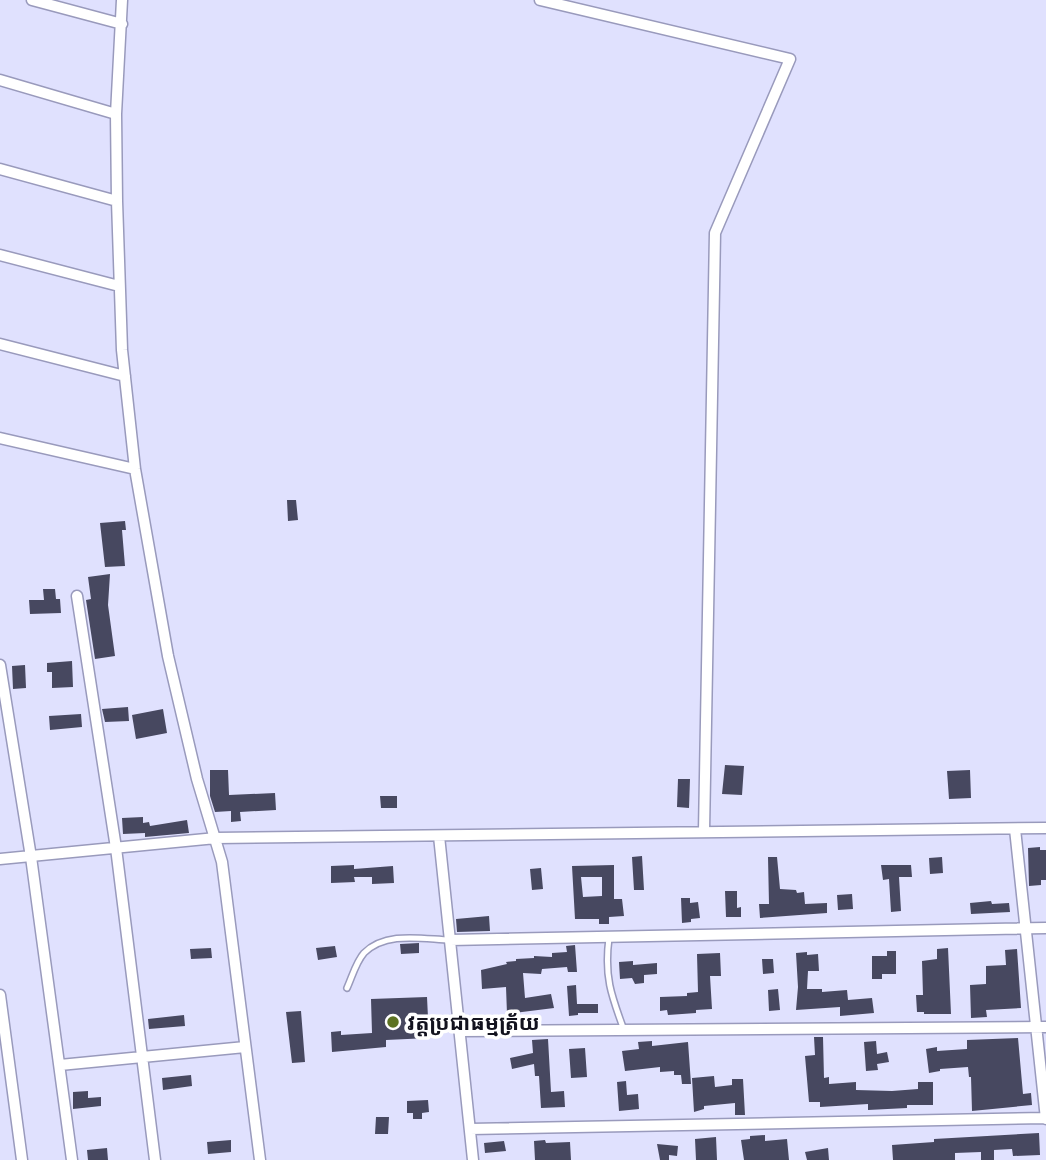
<svg xmlns="http://www.w3.org/2000/svg" width="1046" height="1160" font-family="Georgia,'Noto Sans Khmer',serif">
	<style>
		.building { fill: #474860; fill-rule: evenodd }
		.lines { fill: none; stroke-linecap: round; stroke-linejoin: round }
		.lane-casing { stroke: #999abc; stroke-width: 8 }
		.street-casing { stroke: #999abc; stroke-width: 13 }
		.lane { stroke: #fff; stroke-width: 5 }
		.street { stroke: #fff; stroke-width: 10 }
		.poi-dot { fill: #5c7222; stroke: #fff; stroke-width: 2.5 }
		.labels { text-anchor: middle; dominant-baseline: central; stroke-width: 7; stroke-linejoin: round; paint-order: stroke }
		.poi-label { font-size: 21px; font-weight: bold; fill: #12121e; stroke: #fff; text-anchor: start }
	</style>
	<rect width="100%" height="100%" fill="#e0e1fe"/>
	<!-- building -->
	<path class="building" d="M287 500H296L298 520 288 521Z
		M125 521 126 530H122L125 566 105 567 100 523Z
		M110 574 108 605 115 656 95 659 86 600 91 599 88 577Z
		M43 589H55L56 599H60L61 613 30 614 29 600H44Z
		M72 661 73 687 52 688V672H47V663Z
		M25 665 26 688 13 689 12 666Z
		M128 707 129 721 105 722 102 709Z
		M163 709 167 733 136 739 132 715Z
		M81 714 82 727 50 730 49 716Z
		M725 765 744 766 742 795 722 794Z
		M210 770H228L229 795 275 793 276 810 240 812 241 821 231 822V811L215 812 210 796Z
		M970 770 971 798 949 799 947 771Z
		M678 779H690L689 808 677 807Z
		M380 796H397V808H381Z
		M143 817V823L149 822 150 826 187 820 189 833 145 837V833L123 834 122 818Z
		M1040 847V850H1046V880H1041V885L1029 886 1028 848Z
		M642 856 644 890H634L632 857Z
		M768 857H777L780 889 796 890 797 893 804 892 805 904 827 903V913L760 918 759 904H769Z
		M942 857 943 873 930 874 929 858Z
		M354 865V869L393 866 394 883 372 884V877H354L355 882 331 883V866Z
		M614 865V899H622L624 916 609 917V924H599V919H575L572 866ZM581 877H602V896L583 897Z
		M881 865H911L912 877H899L901 911 891 912 889 879 883 880Z
		M541 868 543 889 532 890 530 869Z
		M725 891H737V908L741 907V917H726Z
		M852 894 853 909 838 910 837 895Z
		M681 898H690V903L698 902 700 918 691 919V922L682 923Z
		M991 901 992 904 1009 903 1010 912 971 914 970 903Z
		M489 916 490 931 457 932 456 919Z
		M419 943V953L401 954 400 944Z
		M575 945 577 972H568L567 967 542 969 541 974 523 973 525 998 551 994 554 1008 507 1014 506 987 482 989 481 970 507 964 506 962 516 961V959L534 958V956L552 957V953L567 952 566 946Z
		M335 946 337 957 318 960 316 948Z
		M211 948 212 958 191 959 190 949Z
		M948 948 951 1014H924V1012H917L916 995H923L922 961 937 959V949Z
		M1017 949 1021 1008 986 1010 987 1017 971 1018 970 985 986 984V966L1006 965 1005 950Z
		M887 951H896V974H882V979H872V956H887Z
		M807 952V955L818 954 819 971H808L807 989H822V992L847 990 848 1000 872 998 874 1013 840 1016V1007L796 1010 798 987 796 953Z
		M720 953 721 976H710L712 1009 696 1010V1013L668 1015 667 1010 660 1011V997L687 996V993L698 992 697 954Z
		M762 959H773L774 973 763 974Z
		M633 961V965L657 963V974L644 975V983L635 984 632 978 620 979 619 962Z
		M576 985 577 1004H598V1013H578V1015L569 1016 567 986Z
		M778 989 780 1010 769 1011 768 990Z
		M427 997 429 1038 386 1040V1047L332 1052 331 1032 341 1031V1035L372 1033 371 999Z
		M301 1011 305 1062 292 1063 286 1012Z
		M184 1015 185 1026 149 1029 148 1019Z
		M814 1037H823L824 1078 829 1077V1084L856 1082V1090L892 1091 918 1089V1082H933V1105H907V1108L868 1110V1104L820 1107V1102H809L805 1056 815 1055Z
		M1018 1038 1023 1094 1031 1093 1032 1105 972 1111 971 1077H969L968 1067 940 1069V1071L929 1073 926 1049 937 1047V1051L967 1049V1040Z
		M548 1039 551 1092 564 1091 565 1107 541 1108 539 1076H535L534 1064 512 1069 510 1058 533 1053 532 1040Z
		M652 1041V1046L688 1042 691 1084H682L681 1075H674V1071L660 1072V1067L625 1071 622 1051 639 1049 638 1042Z
		M876 1041 877 1054 887 1052 889 1062 877 1064 878 1070 866 1071 864 1042Z
		M585 1048 587 1077 571 1078 569 1049Z
		M191 1075 192 1086 163 1090 162 1078Z
		M714 1076 715 1087 732 1085V1079H743L745 1115H735V1103L704 1106V1109L694 1112 692 1078Z
		M626 1081 627 1095 638 1094 639 1109 619 1111 617 1082Z
		M88 1091V1098L101 1097V1106L73 1109V1092Z
		M428 1100 429 1112 422 1113V1119H413V1113H407V1101Z
		M376 1117H389L388 1134H375Z
		M1039 1133 1040 1155 1013 1156 1012 1149 994 1150V1160H981V1152L955 1153V1160H893L892 1145 934 1142V1139Z
		M765 1135V1141L787 1139 789 1160H744L741 1140 750 1139V1136Z
		M716 1137 717 1160H696L695 1139Z
		M231 1140V1152L208 1154 207 1142Z
		M545 1140 546 1143 570 1142 571 1160H535L534 1141Z
		M504 1141 506 1151 485 1153 484 1143Z
		M657 1144 678 1146 677 1156 669 1155V1160H660Z
		M107 1148 108 1160H88L87 1150Z
		M828 1148 829 1160H807L805 1152Z"/>
	<g class="lines">
		<defs>
			<path id="lane" d="M609 938C604 976 611 995 624 1030
				M347 988C352 977 356 962 364 953 386 931 422 939 450 940"/>
			<path id="street" d="M32 0 122 24
				M122 0 116 114 117 201 122 350 135 469 168 656 197 779 222 862 260 1160
				M540 0 790 59 715 233 704 831
				M0 80 116 114
				M0 169 117 201
				M0 255 119 286
				M0 344 125 376
				M0 438 135 469
				M77 596 116 848 155 1160
				M0 665 31 857 72 1160
				M1015 829 1046 1119
				M439 836 473 1160
				M0 859 216 838 1046 828
				M450 940 1046 928
				M0 995 22 1160
				M459 1031 1046 1027
				M60 1065 245 1047
				M470 1129 1046 1118"/>
		</defs>
		<!-- lane casing -->
		<use href="#lane" class="lane-casing"/>
		<!-- street casing -->
		<use href="#street" class="street-casing"/>
		<!-- lane -->
		<use href="#lane" class="lane"/>
		<!-- street -->
		<use href="#street" class="street"/>
	</g>
	<!-- markers -->
	<circle class="poi-dot" cx="393" cy="1022" r="7"/>
	<g class="labels">
		<!-- poi labels -->
		<g class="poi-label">
			<text x="407" y="1022">វត្តប្រជាធម្មត្រ័យ</text>
		</g>
	</g>
</svg>
